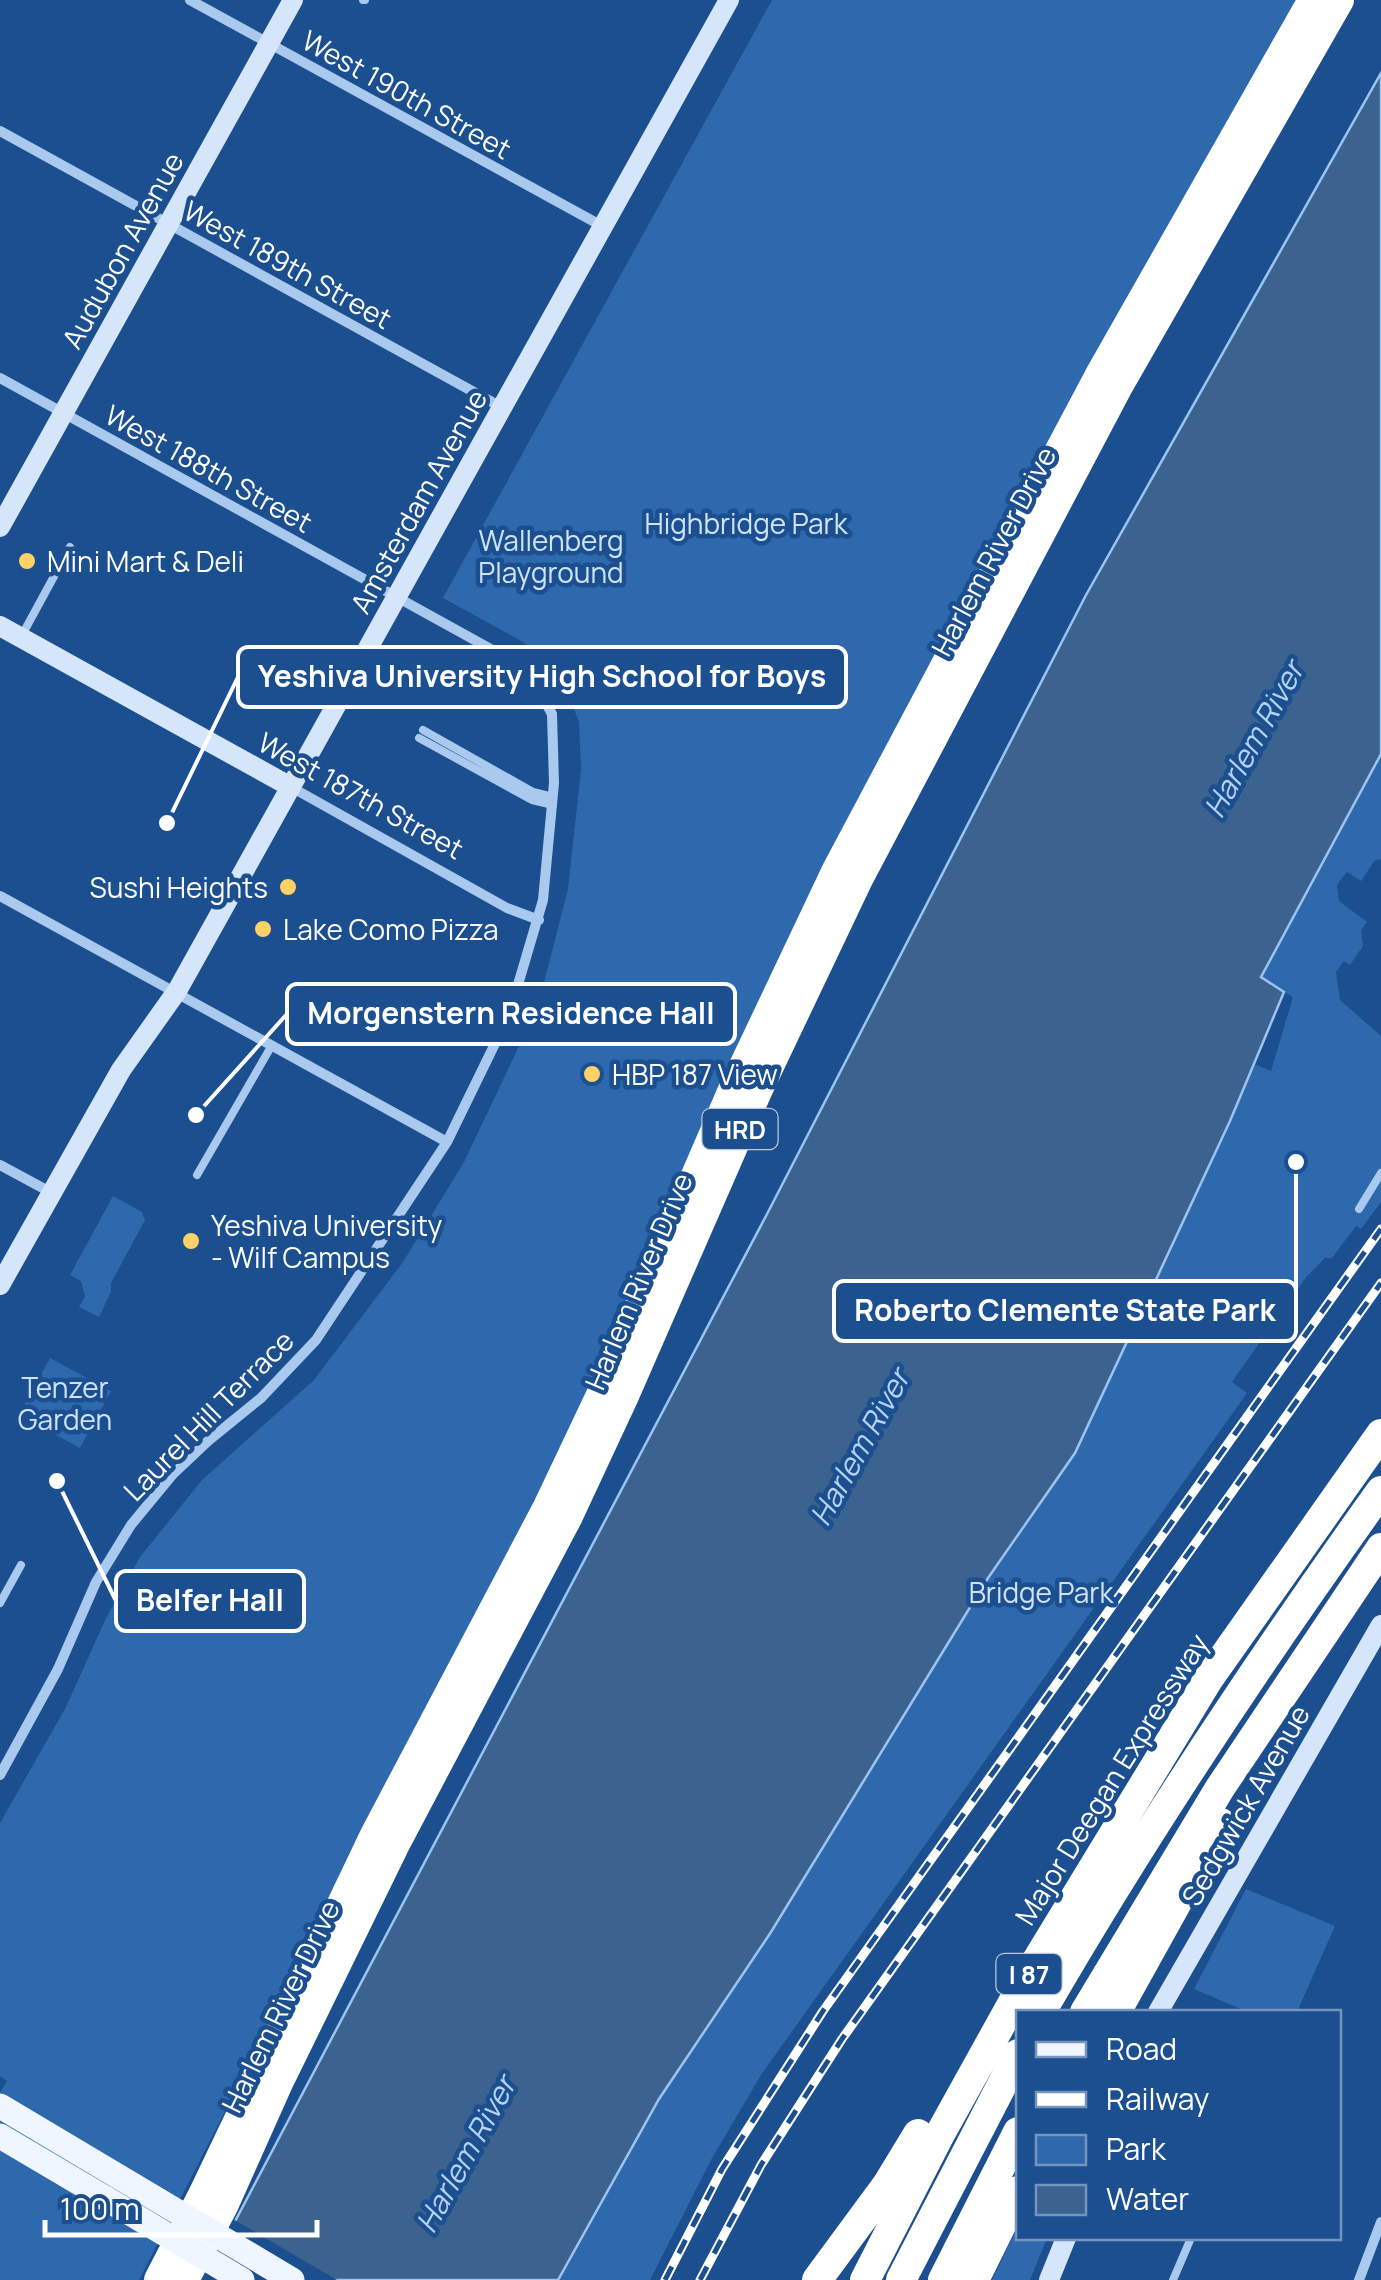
<svg xmlns="http://www.w3.org/2000/svg" width="1381" height="2280" font-family="Manrope,sans-serif">
	<style>
		.green { fill: #2e69ad }
		.water { fill: #3c6290; stroke: #9cc4f0; stroke-width: 2.5 }
		.pier { fill: #1b4f8f }
		.lines { fill: none; stroke-linecap: round; stroke-linejoin: round }
		.lane { stroke: #a9c9ee; stroke-width: 8 }
		.street { stroke: #a9c9ee; stroke-width: 10 }
		.secondary { stroke: #d6e6fa; stroke-width: 20 }
		.primary { stroke: #f0f6ff; stroke-width: 25 }
		.highway { stroke: #fff; stroke-width: 30 }
		.rail-casing { stroke: #fff; stroke-width: 9 }
		.rail { stroke: #1b4f8f; stroke-width: 5; stroke-dasharray: 15; stroke-linecap: butt }
		.primary-bridge { stroke: #f0f6ff; stroke-width: 25 }
		.poi-dot { fill: #ffd166; stroke: #1b4f8f; stroke-width: 4 }
		.labels { text-anchor: middle; dominant-baseline: central; stroke-width: 9; stroke-linejoin: round; paint-order: stroke }
		.shield { fill: #1b4f8f; stroke: #bbcadd; stroke-width: 2.5 }
		.shield-label { font-size: 25px; font-weight: bold; fill: #fff }
		.street-label { font-size: 28px; fill: #fff; stroke: #1b4f8f }
		.park-label { font-size: 28px; fill: #cfe3fa; stroke: #1b4f8f }
		.poi-label { font-size: 28px; fill: #fff; stroke: #1b4f8f; text-anchor: start }
		.water-label { font-size: 30px; font-style: italic; fill: #b5d3f5; stroke: #1b4f8f }
		.leader { fill: none; stroke: #fff; stroke-width: 4 }
		.callout-dot { fill: #fff; stroke: #1b4f8f; stroke-width: 4 }
		.callout { fill: #1b4f8f; stroke: #fff; stroke-width: 4 }
		.callout-label { font-size: 30px; text-anchor: middle; font-weight: bold; fill: #fff }
	</style>
	<rect width="100%" height="100%" fill="#1b4f8f"/>
	<!-- green -->
	<path class="green" d="M772 0H1300L139 2280H0V2093L7 2081 0 2076V1823L66 1707 106 1618 140 1557 202 1480 314 1380 403 1262 464 1162 538 1006 568 889 581 770 579 722 565 686 547 662 523 642 443 598Z
		M1381 754V859L1375 860 1361 881 1347 872 1337 885 1339 901 1367 922 1361 930 1363 946 1350 965 1344 961 1336 972 1340 1000 1381 1036V1202L1361 1229 1356 1226 1332 1258H1325L1307 1276 1241 1369 1232 1382 1247 1393 761 2075 711 2160 650 2280H558L659 2099 988 1578 1075 1453 1254 1064 1271 1071 1293 997 1261 978Z
		M113 1196 142 1212 145 1220 111 1283V1292L99 1317 79 1307 85 1297 81 1281 70 1275Z
		M50 1358 111 1391 80 1448 19 1415Z
		M1246 1889 1335 1926 1297 2012H1248L1194 1989Z
		M1018 2226V2238H1047L1030 2280H992Z"/>
	<!-- water -->
	<path class="water" d="M1381 73V754L1261 977 1284 992 1230 1121 1075 1453 988 1578 771 1932 659 2099 558 2280H204L766 1216 1086 595Z"/>
	<!-- pier -->
	<path class="pier" d="M231 2218 337 2280H203L199 2278Z"/>
	<g class="lines">
		<!-- lane -->
		<path class="lane" d="M363 0H365
			M21 637 70 547
			M423 730 533 792 553 797
			M419 738 532 800 553 805
			M197 1175 272 1045
			M1359 1209 1381 1173
			M0 1603 21 1565
			M1173 2280 1191 2238"/>
		<!-- street -->
		<path class="street" d="M190 0 602 226
			M0 131 501 407
			M0 378 527 669 552 714 554 783 543 900 509 1015 447 1142 316 1340 261 1398 208 1441 173 1474 131 1525 96 1582 58 1669 0 1775
			M291 787 507 908 539 920
			M0 896 447 1142
			M0 1165 52 1193
			M1359 2280 1381 2222"/>
		<!-- secondary -->
		<path class="secondary" d="M0 527 293 0
			M0 626 291 787
			M0 1285 121 1070 177 991 729 0
			M1158 2012 1381 1625
			M1049 2280 1066 2238"/>
		<!-- primary -->
		<path class="primary" d="M0 2136 105 2198"/>
		<!-- highway -->
		<path class="highway" d="M1041 2012C1145 1832 1260 1660 1381 1491
			M1085 2012 1220 1788 1381 1548
			M1116 2012 1221 1823
			M159 2280 203 2195 375 1835 548 1507 603 1391 736 1083 837 870 1100 375 1313 0
			M184 2280 224 2204 278 2083 396 1842 568 1516 623 1398 758 1089 858 879 1118 386 1339 0
			M817 2280 887 2185 918 2134
			M865 2280 940 2134 1031 1970 1209 1678 1381 1434
			M901 2280 1018 2054
			M943 2280 1018 2132
			M974 2280 1018 2191"/>
		<defs>
			<path id="rail" d="M665 2280 722 2169 823 2011 1381 1229
				M700 2280 761 2165 842 2039 1381 1283"/>
		</defs>
		<!-- rail casing -->
		<use href="#rail" class="rail-casing"/>
		<!-- rail -->
		<use href="#rail" class="rail"/>
		<!-- primary-bridge -->
		<path class="primary-bridge" d="M0 2106 292 2280
			M105 2198 242 2280"/>
	</g>
	<!-- markers -->
	<g class="poi-dot">
		<circle cx="27" cy="561" r="10"/>
		<circle cx="288" cy="887" r="10"/>
		<circle cx="263" cy="929" r="10"/>
		<circle cx="592" cy="1074" r="10"/>
		<circle cx="191" cy="1241" r="10"/>
	</g>
	<g class="labels">
		<!-- shield labels -->
		<g class="shield">
			<rect x="702.5" y="1109" width="75" height="40" rx="8"/>
			<rect x="996.5" y="1954" width="65" height="40" rx="8"/>
		</g>
		<g class="shield-label">
			<text x="740" y="1129">HRD</text>
			<text x="1029" y="1974">I 87</text>
		</g>
		<!-- street labels -->
		<g class="street-label">
			<text transform="translate(407 94) rotate(29)">West 190th Street</text>
			<text transform="translate(122 250) rotate(-61)">Audubon Avenue</text>
			<text transform="translate(288 264) rotate(29)">West 189th Street</text>
			<text transform="translate(209 468) rotate(29)">West 188th Street</text>
			<text transform="translate(418 501) rotate(-61)">Amsterdam Avenue</text>
			<text transform="translate(993 551) rotate(-62)">Harlem River Drive</text>
			<text transform="translate(361 795) rotate(29)">West 187th Street</text>
			<text transform="translate(638 1281) rotate(-67)">Harlem River Drive</text>
			<text transform="translate(208 1415) rotate(-45)">Laurel Hill Terrace</text>
			<text transform="translate(1111 1779) rotate(-58)">Major Deegan Expressway</text>
			<text transform="translate(1245 1805) rotate(-60)">Sedgwick Avenue</text>
			<text transform="translate(280 2006) rotate(-64)">Harlem River Drive</text>
		</g>
		<!-- park labels -->
		<g class="park-label">
			<text x="746" y="523">Highbridge Park</text>
			<text x="551" y="540">Wallenberg<tspan x="551" dy="32">Playground</tspan></text>
			<text x="65" y="1387">Tenzer<tspan x="65" dy="32">Garden</tspan></text>
			<text x="1041" y="1592">Bridge Park</text>
		</g>
		<!-- poi labels -->
		<g class="poi-label">
			<text x="47" y="561">Mini Mart &amp; Deli</text>
			<text x="268" y="887" text-anchor="end">Sushi Heights</text>
			<text x="283" y="929">Lake Como Pizza</text>
			<text x="612" y="1074">HBP 187 View</text>
			<text x="211" y="1225">Yeshiva University<tspan x="211" dy="32">- Wilf Campus</tspan></text>
		</g>
		<!-- water labels -->
		<g class="water-label">
			<text transform="translate(1253 739) rotate(-61)">Harlem River</text>
			<text transform="translate(859 1447) rotate(-61)">Harlem River</text>
			<text transform="translate(465 2154) rotate(-61)">Harlem River</text>
		</g>
	</g>
	<!-- callouts -->
	<path class="leader" d="M167 823L238 677M196 1115L287 1014M1296 1162L1296 1311M57 1481L116 1601"/>
	<g class="callout-dot">
		<circle cx="167" cy="823" r="10"/>
		<circle cx="196" cy="1115" r="10"/>
		<circle cx="1296" cy="1162" r="10"/>
		<circle cx="57" cy="1481" r="10"/>
	</g>
	<g class="callout">
		<rect x="238" y="647" width="608" height="60" rx="10"/>
		<rect x="287" y="984" width="448" height="60" rx="10"/>
		<rect x="834" y="1281" width="462" height="60" rx="10"/>
		<rect x="116" y="1571" width="188" height="60" rx="10"/>
	</g>
	<g class="callout-label">
		<text x="542" y="687">Yeshiva University High School for Boys</text>
		<text x="511" y="1024">Morgenstern Residence Hall</text>
		<text x="1065" y="1321">Roberto Clemente State Park</text>
		<text x="210" y="1611">Belfer Hall</text>
	</g>
	<!-- legend -->
	<rect x="1016" y="2010" width="325" height="230" fill="#1b4f8f" stroke="#7695bc" stroke-width="2.5"/>
	<rect x="1036" y="2042" width="50" height="15" fill="#f0f6ff" stroke="#7695bc" stroke-width="2.5"/>
	<text x="1106" y="2060" font-size="30" fill="#ffffff">Road</text>
	<rect x="1036" y="2092" width="50" height="15" fill="#ffffff" stroke="#7695bc" stroke-width="2.5"/>
	<text x="1106" y="2110" font-size="30" fill="#ffffff">Railway</text>
	<rect x="1036" y="2135" width="50" height="30" fill="#2e69ad" stroke="#7695bc" stroke-width="2.5"/>
	<text x="1106" y="2160" font-size="30" fill="#ffffff">Park</text>
	<rect x="1036" y="2185" width="50" height="30" fill="#3c6290" stroke="#7695bc" stroke-width="2.5"/>
	<text x="1106" y="2210" font-size="30" fill="#ffffff">Water</text>
	<!-- scale -->
	<path d="M45 2220v15h272v-15" fill="none" stroke="#ffffff" stroke-width="5"/>
	<text x="60" y="2220" font-size="30" fill="#ffffff" stroke="#1b4f8f" stroke-width="8" paint-order="stroke">100 m</text>
</svg>
